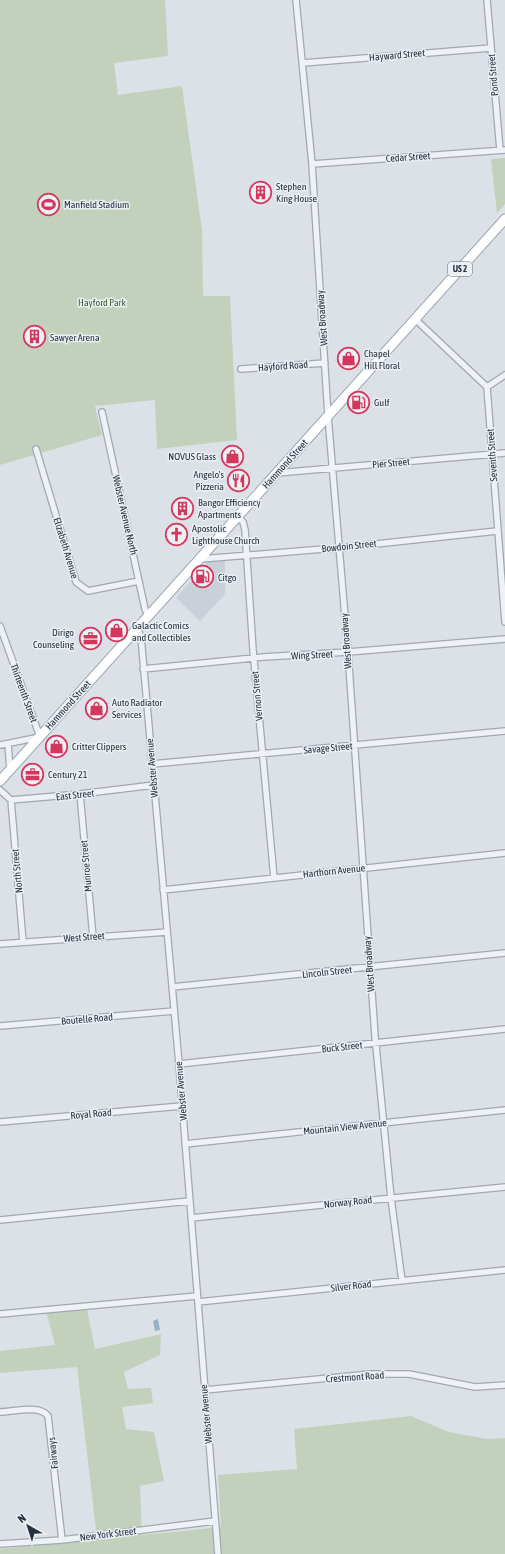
<svg xmlns="http://www.w3.org/2000/svg" width="505" height="1554" font-family="'Asap Condensed',sans-serif">
	<style>
		.built { fill: #c9d0d9 }
		.green { fill: #c3d1bc }
		.water { fill: #94b2ca }
		.lines { fill: none; stroke-linecap: round; stroke-linejoin: round }
		.street-casing { stroke: #a1a8b1; stroke-width: 8 }
		.primary-casing { stroke: #9aa6b3; stroke-width: 11 }
		.street { stroke: #eef1f5; stroke-width: 5.5 }
		.primary { stroke: #fff; stroke-width: 9 }
		.labels { text-anchor: middle; dominant-baseline: central; stroke-width: 3; stroke-linejoin: round; paint-order: stroke }
		.shield { fill: #ebf0f5; stroke: #606a75; stroke-width: 1 }
		.shield-label { font-size: 9px; font-weight: bold; fill: #25303e }
		.street-label { font-size: 10px; fill: #25303e; stroke: #ebf0f5 }
		.poi-label { font-size: 10px; fill: #25303e; stroke: #ebf0f5; text-anchor: start }
		.park-label { font-size: 10px; fill: #3c5a31; stroke: #ebf0f5 }
	</style>
	<rect width="100%" height="100%" fill="#dce1e7"/>
	<!-- built -->
	<path class="built" d="M215 554H225V594L200 621 176 598Z"/>
	<!-- green -->
	<path class="green" d="M0 0H165L168 56 114 63 118 95 182 86 202 230 203 296H230L237 440 157 449 155 400 95 406 102 435 0 465Z
		M505 158V204L497 213 491 159Z
		M87 1309 95 1349 161 1334 160 1355 124 1372 128 1389 151 1388 153 1403 122 1407 126 1429 154 1432 164 1481 140 1486 142 1535 221 1527 218 1475 297 1469 294 1429 411 1416 449 1432 487 1439 505 1438V1554H0V1549L97 1539 77 1367 0 1373V1351L55 1345 46 1311Z"/>
	<!-- water -->
	<path class="water" d="M158 1319 160 1330 155 1331 153 1321Z"/>
	<g class="lines">
		<defs>
			<path id="street" d="M296 0 312 164 328 416 348 652 375 1036 391 1198 402 1281
				M487 0 500 150
				M303 63 491 48
				M312 164 505 150
				M415 319 487 387 505 622
				M241 369 325 363
				M487 387 505 375
				M102 412 145 609 148 616
				M36 449 76 582 88 591 139 581
				M277 473 505 453
				M238 517 243 522 245 530 253 650 274 878
				M201 559 348 547 497 531
				M0 626 40 737 0 745
				M137 628 141 637 179 1064 218 1554
				M143 669 263 657 348 652 505 639
				M8 744 10 770
				M152 764 505 731
				M0 790 11 800 80 794 154 785
				M80 794 93 937
				M11 800 23 942
				M163 890 505 853
				M0 944 167 932
				M172 987 505 953
				M0 1026 174 1011
				M179 1064 505 1029
				M0 1122 182 1106
				M185 1144 505 1110
				M191 1218 505 1187
				M0 1220 190 1201
				M198 1302 505 1270
				M0 1314 197 1296
				M205 1390 371 1374H409L475 1387 505 1385
				M0 1412C14 1412 39 1404 48 1416L62 1540
				M0 1544 62 1540 215 1521"/>
			<path id="primary" d="M0 781 505 219"/>
		</defs>
		<!-- street casing -->
		<use href="#street" class="street-casing"/>
		<!-- primary casing -->
		<use href="#primary" class="primary-casing"/>
		<!-- street -->
		<use href="#street" class="street"/>
		<!-- primary -->
		<use href="#primary" class="primary"/>
	</g>
	<!-- icons -->
	<defs>
		<symbol id="building-ring" viewBox="-11 -11 22 22"><circle r="9.5" fill="#ebf0f5" stroke="#d5375c" stroke-width="1.5"/><path d="M-4-6H4V6H1V3H-1V6H-4ZM-2.5-4.3h1.7v1.8h-1.7ZM.8-4.3h1.7v1.8H.8ZM-2.5-1h1.7V.8h-1.7ZM.8-1h1.7V.8H.8Z" fill="#d5375c"/></symbol>
		<symbol id="stadium-ring" viewBox="-11 -11 22 22"><circle r="9.5" fill="#ebf0f5" stroke="#d5375c" stroke-width="1.5"/><path d="M0-5a6.5 5 0 1 0 0 10a6.5 5 0 1 0 0-10ZM-3.5-1.8h7v3.6h-7Z" fill="#d5375c"/></symbol>
		<symbol id="shop-ring" viewBox="-11 -11 22 22"><circle r="9.5" fill="#ebf0f5" stroke="#d5375c" stroke-width="1.5"/><path d="M-5-2.5h2.3a2.7 3.5 0 0 1 5.4 0H5L5.5 6h-11ZM-1.5-2.5h3a1.5 2.3 0 0 0-3 0Z" fill="#d5375c"/></symbol>
		<symbol id="fuel-ring" viewBox="-11 -11 22 22"><circle r="9.5" fill="#ebf0f5" stroke="#d5375c" stroke-width="1.5"/><path d="M-5.5-6h7V0h2V4h1.3V-2.5L3-4.5l.8-.8L6-3V5H2.5V1h-1V6h-7ZM-4.2-4.7v3.2H.2V-4.7Z" fill="#d5375c"/></symbol>
		<symbol id="restaurant-ring" viewBox="-11 -11 22 22"><circle r="9.5" fill="#ebf0f5" stroke="#d5375c" stroke-width="1.5"/><path d="M-5-6h1v4h1v-4h1v4h1v-4h1v5L-1.5 .5V6h-2V.5L-5-1ZM5-6V6H3V1.5H1.5Q1.5-4 5-6Z" fill="#d5375c"/></symbol>
		<symbol id="church-ring" viewBox="-11 -11 22 22"><circle r="9.5" fill="#ebf0f5" stroke="#d5375c" stroke-width="1.5"/><path d="M-1.2-6h2.4v3.5h3.3v2.4h-3.3V6h-2.4V-.1h-3.3v-2.4h3.3Z" fill="#d5375c"/></symbol>
		<symbol id="office-ring" viewBox="-11 -11 22 22"><circle r="9.5" fill="#ebf0f5" stroke="#d5375c" stroke-width="1.5"/><path d="M-6-3h4V-5.5h4V-3h4V5H-6ZM-1-4.5V-3h2v-1.5ZM-6 0V1H6V0Z" fill="#d5375c"/></symbol>
	</defs>
	<g fill-rule="evenodd">
		<use href="#building-ring" x="248" y="180" width="25" height="25"/>
		<use href="#stadium-ring" x="36" y="192" width="25" height="25"/>
		<use href="#building-ring" x="22" y="324" width="25" height="25"/>
		<use href="#shop-ring" x="336" y="346" width="25" height="25"/>
		<use href="#fuel-ring" x="346" y="390" width="25" height="25"/>
		<use href="#shop-ring" x="220" y="444" width="25" height="25"/>
		<use href="#restaurant-ring" x="226" y="468" width="25" height="25"/>
		<use href="#building-ring" x="170" y="496" width="25" height="25"/>
		<use href="#church-ring" x="164" y="522" width="25" height="25"/>
		<use href="#fuel-ring" x="190" y="564" width="25" height="25"/>
		<use href="#shop-ring" x="104" y="618" width="25" height="25"/>
		<use href="#office-ring" x="78" y="626" width="25" height="25"/>
		<use href="#shop-ring" x="84" y="696" width="25" height="25"/>
		<use href="#shop-ring" x="44" y="734" width="25" height="25"/>
		<use href="#office-ring" x="20" y="762" width="25" height="25"/>
	</g>
	<g class="labels">
		<!-- shield labels -->
		<rect class="shield" x="448" y="262" width="24" height="14" rx="3"/>
		<g class="shield-label">
			<text x="460" y="269">US 2</text>
		</g>
		<!-- street labels -->
		<g class="street-label">
			<text transform="translate(397 55) rotate(-5)">Hayward Street</text>
			<text transform="translate(493 75) rotate(-95)">Pond Street</text>
			<text transform="translate(408 157) rotate(-4)">Cedar Street</text>
			<text transform="translate(322 318) rotate(-94)">West Broadway</text>
			<text transform="translate(283 366) rotate(-4)">Hayford Road</text>
			<text transform="translate(492 455) rotate(-94)">Seventh Street</text>
			<text transform="translate(391 463) rotate(-5)">Pier Street</text>
			<text transform="translate(285 464) rotate(-48)">Hammond Street</text>
			<text transform="translate(125 515) rotate(77)">Webster Avenue North</text>
			<text transform="translate(349 546) rotate(-6)">Bowdoin Street</text>
			<text transform="translate(66 548) rotate(73)">Elizabeth Avenue</text>
			<text transform="translate(346 641) rotate(-94)">West Broadway</text>
			<text transform="translate(312 655) rotate(-3)">Wing Street</text>
			<text transform="translate(24 693) rotate(70)">Thirteenth Street</text>
			<text transform="translate(257 696) rotate(-95)">Vernon Street</text>
			<text transform="translate(68 705) rotate(-48)">Hammond Street</text>
			<text transform="translate(328 748) rotate(-5)">Savage Street</text>
			<text transform="translate(152 768) rotate(-95)">Webster Avenue</text>
			<text transform="translate(75 795) rotate(-6)">East Street</text>
			<text transform="translate(86 866) rotate(-95)">Munroe Street</text>
			<text transform="translate(17 871) rotate(-95)">North Street</text>
			<text transform="translate(334 871) rotate(-6)">Harthorn Avenue</text>
			<text transform="translate(84 937) rotate(-4)">West Street</text>
			<text transform="translate(369 964) rotate(-94)">West Broadway</text>
			<text transform="translate(327 972) rotate(-6)">Lincoln Street</text>
			<text transform="translate(87 1019) rotate(-5)">Boutelle Road</text>
			<text transform="translate(342 1047) rotate(-6)">Buck Street</text>
			<text transform="translate(181 1091) rotate(-95)">Webster Avenue</text>
			<text transform="translate(91 1114) rotate(-5)">Royal Road</text>
			<text transform="translate(345 1127) rotate(-6)">Mountain View Avenue</text>
			<text transform="translate(348 1202) rotate(-6)">Norway Road</text>
			<text transform="translate(351 1286) rotate(-6)">Silver Road</text>
			<text transform="translate(355 1377) rotate(-4)">Crestmont Road</text>
			<text transform="translate(206 1414) rotate(-95)">Webster Avenue</text>
			<text transform="translate(53 1453) rotate(-96)">Fairways</text>
			<text transform="translate(108 1534) rotate(-7)">New York Street</text>
		</g>
		<!-- poi labels -->
		<g class="poi-label">
			<text x="276" y="186">Stephen<tspan x="276" dy="12">King House</tspan></text>
			<text x="64" y="204">Manfield Stadium</text>
			<text x="50" y="337">Sawyer Arena</text>
			<text x="364" y="353">Chapel<tspan x="364" dy="12">Hill Floral</tspan></text>
			<text x="374" y="402">Gulf</text>
			<text x="216" y="456" text-anchor="end">NOVUS Glass</text>
			<text x="224" y="474" text-anchor="end">Angelo's<tspan x="224" dy="12">Pizzeria</tspan></text>
			<text x="198" y="502">Bangor Efficiency<tspan x="198" dy="12">Apartments</tspan></text>
			<text x="192" y="528">Apostolic<tspan x="192" dy="12">Lighthouse Church</tspan></text>
			<text x="218" y="577">Citgo</text>
			<text x="132" y="625">Galactic Comics<tspan x="132" dy="12">and Collectibles</tspan></text>
			<text x="74" y="632" text-anchor="end">Dirigo<tspan x="74" dy="12">Counseling</tspan></text>
			<text x="112" y="702">Auto Radiator<tspan x="112" dy="12">Services</tspan></text>
			<text x="72" y="746">Critter Clippers</text>
			<text x="48" y="774">Century 21</text>
		</g>
		<!-- park labels -->
		<g class="park-label">
			<text x="102" y="302">Hayford Park</text>
		</g>
	</g>
	<!-- north arrow -->
	<g transform="translate(28 1526) rotate(321)" stroke="#ebf0f5" stroke-width="3" paint-order="stroke">
	<path d="M0-3L7 15L0 10L-7 15Z" fill="#25303e"/>
	<text y="-6" font-size="11" font-weight="bold" text-anchor="middle" fill="#25303e">N</text>
	</g>
</svg>
